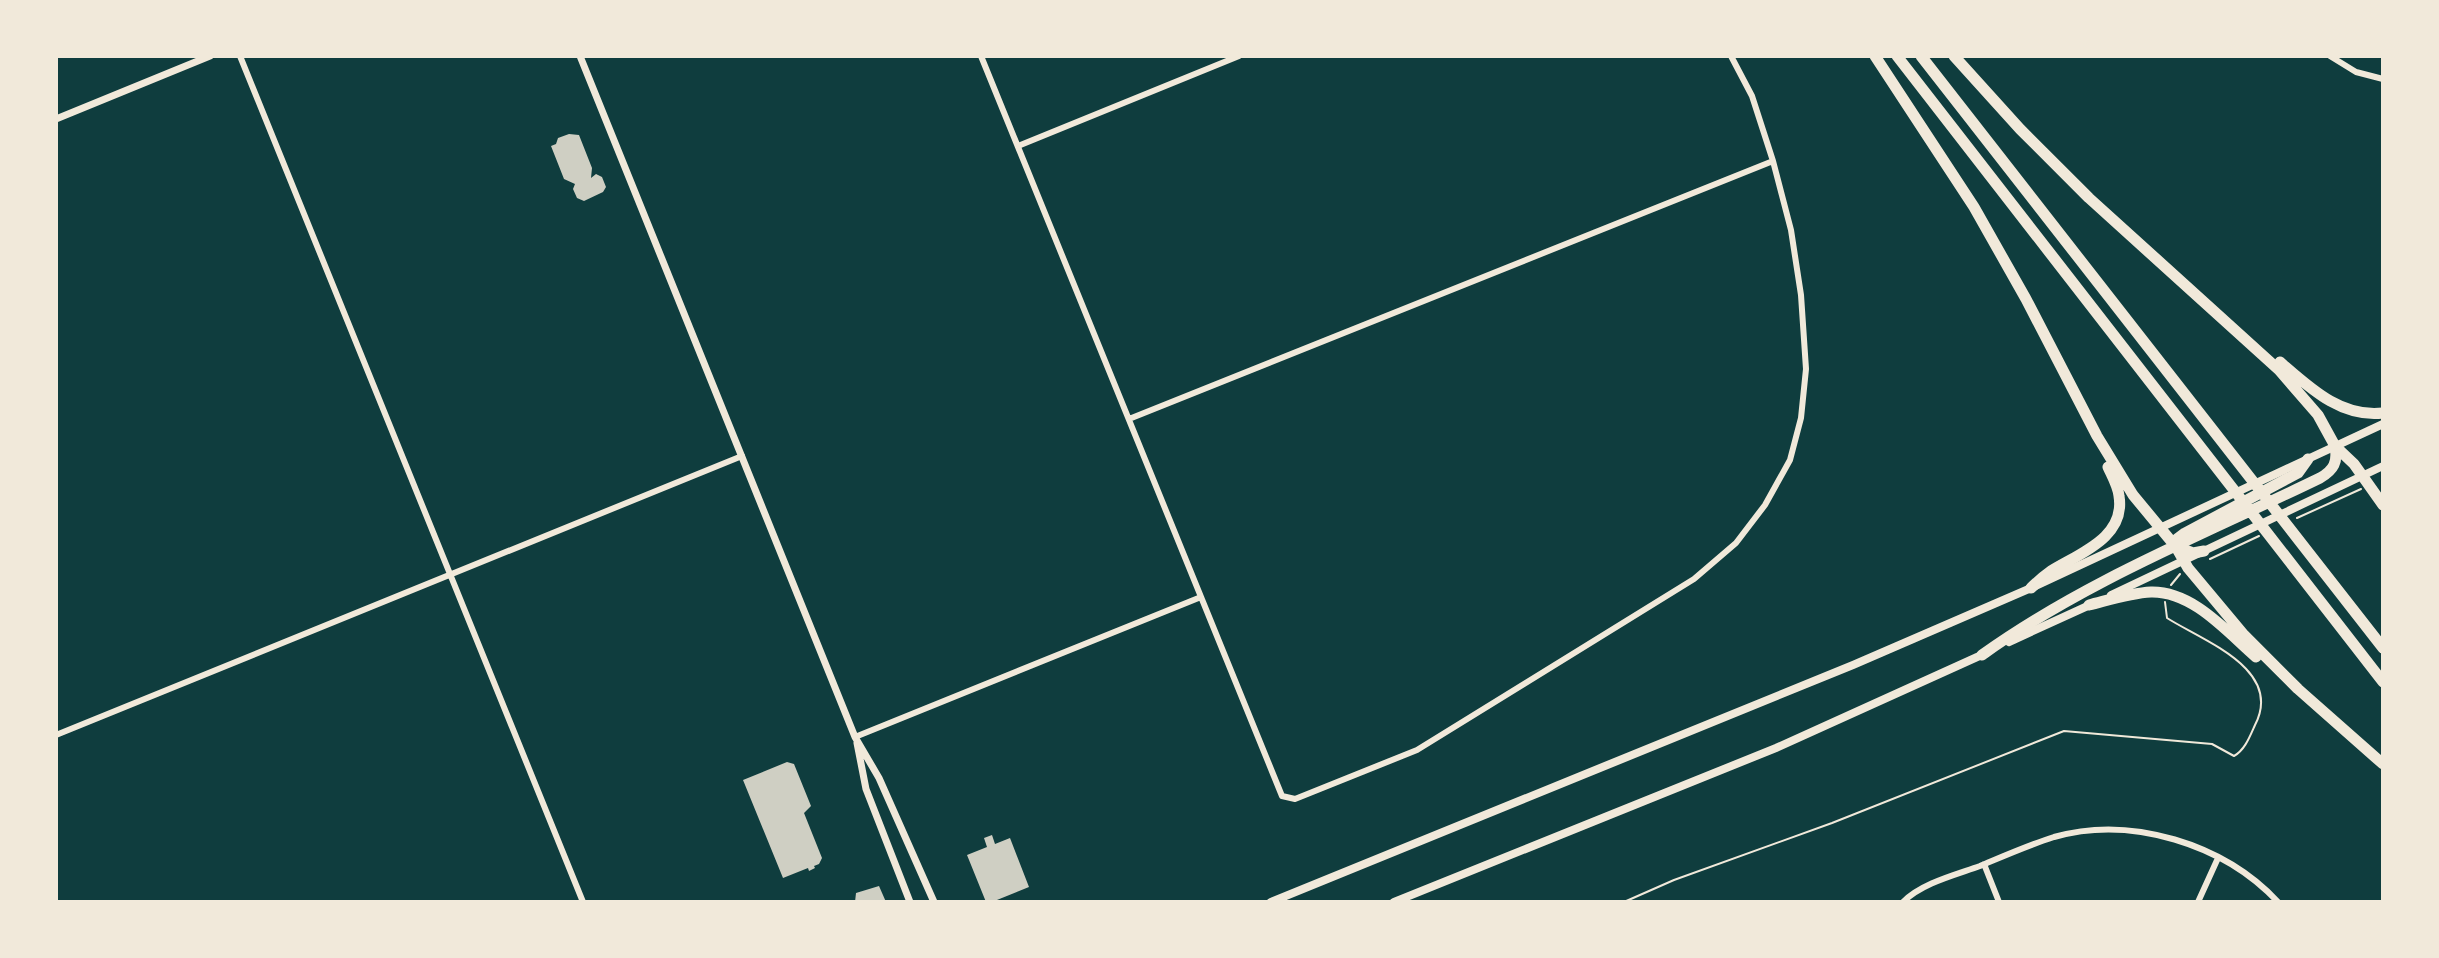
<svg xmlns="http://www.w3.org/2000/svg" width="2439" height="958" font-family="'Asap Condensed',sans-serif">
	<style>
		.building { fill: #cfcfc3 }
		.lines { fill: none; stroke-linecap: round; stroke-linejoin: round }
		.path { stroke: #f1e9da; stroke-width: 2 }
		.minor { stroke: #f1e9da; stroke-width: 6 }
		.tertiary { stroke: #f1e9da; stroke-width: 7 }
		.secondary { stroke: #f1e9da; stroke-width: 8 }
		.motorway { stroke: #f1e9da; stroke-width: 11 }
	</style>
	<rect width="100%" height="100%" fill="#0f3d3e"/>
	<!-- building -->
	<path class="building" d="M569 134 579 135 592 168 591 178 596 174 602 177 606 187 603 192 584 201 577 198 573 189 575 184 564 179 551 146 556 144 558 138Z
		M787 762 794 764 811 806 804 813 822 858 819 864 814 866 815 868 809 871 808 868 783 878 743 780Z
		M992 835 995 844 1010 838 1029 887 992 902H986L967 855 987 847 984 838Z
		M879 886 886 902H855L856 893Z"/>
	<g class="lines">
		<!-- path -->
		<path class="path" d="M2297 518 2361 489
			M2210 559 2259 536
			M2171 585 2180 574
			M1624 902 1674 880 1832 823 2064 731 2212 744 2234 756C2245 750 2250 736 2255 725 2284 669 2203 641 2167 618L2165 602"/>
		<!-- minor -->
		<path class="minor" d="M240 56 583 902
			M981 56 1282 796 1295 799 1417 750 1694 579 1736 543 1765 505 1790 460 1801 418 1806 369 1801 295 1791 230 1773 161 1752 96 1731 56
			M2330 56 2356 72 2383 79
			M1018 146 1239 56
			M1129 419 1773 161
			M56 735 742 456
			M855 737 1201 597
			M1984 864 1999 902
			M1903 902C1922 883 1955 875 1980 866 2004 856 2029 845 2054 837 2131 815 2224 844 2278 902
			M2198 902 2218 858"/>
		<!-- tertiary -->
		<path class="tertiary" d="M580 56 855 737 879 778 934 902
			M56 119 210 56
			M857 743 866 789 910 902"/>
		<!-- secondary -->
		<path class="secondary" d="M2111 595 2383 466
			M2009 642 2092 604
			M1271 902 1853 665 2031 588 2383 424
			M1394 902 1776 748 1986 653"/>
		<!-- motorway -->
		<path class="motorway" d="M1875 56 1974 207 2026 299 2097 436 2133 495 2176 547 2188 568 2244 635 2298 689 2383 764
			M1897 56 2383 682
			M1921 56 2383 648
			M1954 56 2020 129 2089 198 2279 370 2318 415 2335 446 2354 464 2383 505
			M2280 362C2310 388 2341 418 2383 413
			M2176 547 2177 539 2185 533 2298 473 2308 459
			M2177 547 2193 553 2204 551
			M2031 588C2037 582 2044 576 2051 571 2078 554 2126 538 2119 496 2118 486 2112 476 2108 467
			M2089 605C2109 600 2130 593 2151 592 2193 591 2227 632 2256 657
			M1982 655C2085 581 2207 533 2320 478 2334 470 2338 462 2335 446"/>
	</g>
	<!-- border -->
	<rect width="2439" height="958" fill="none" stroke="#f1e9da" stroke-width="116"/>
</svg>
